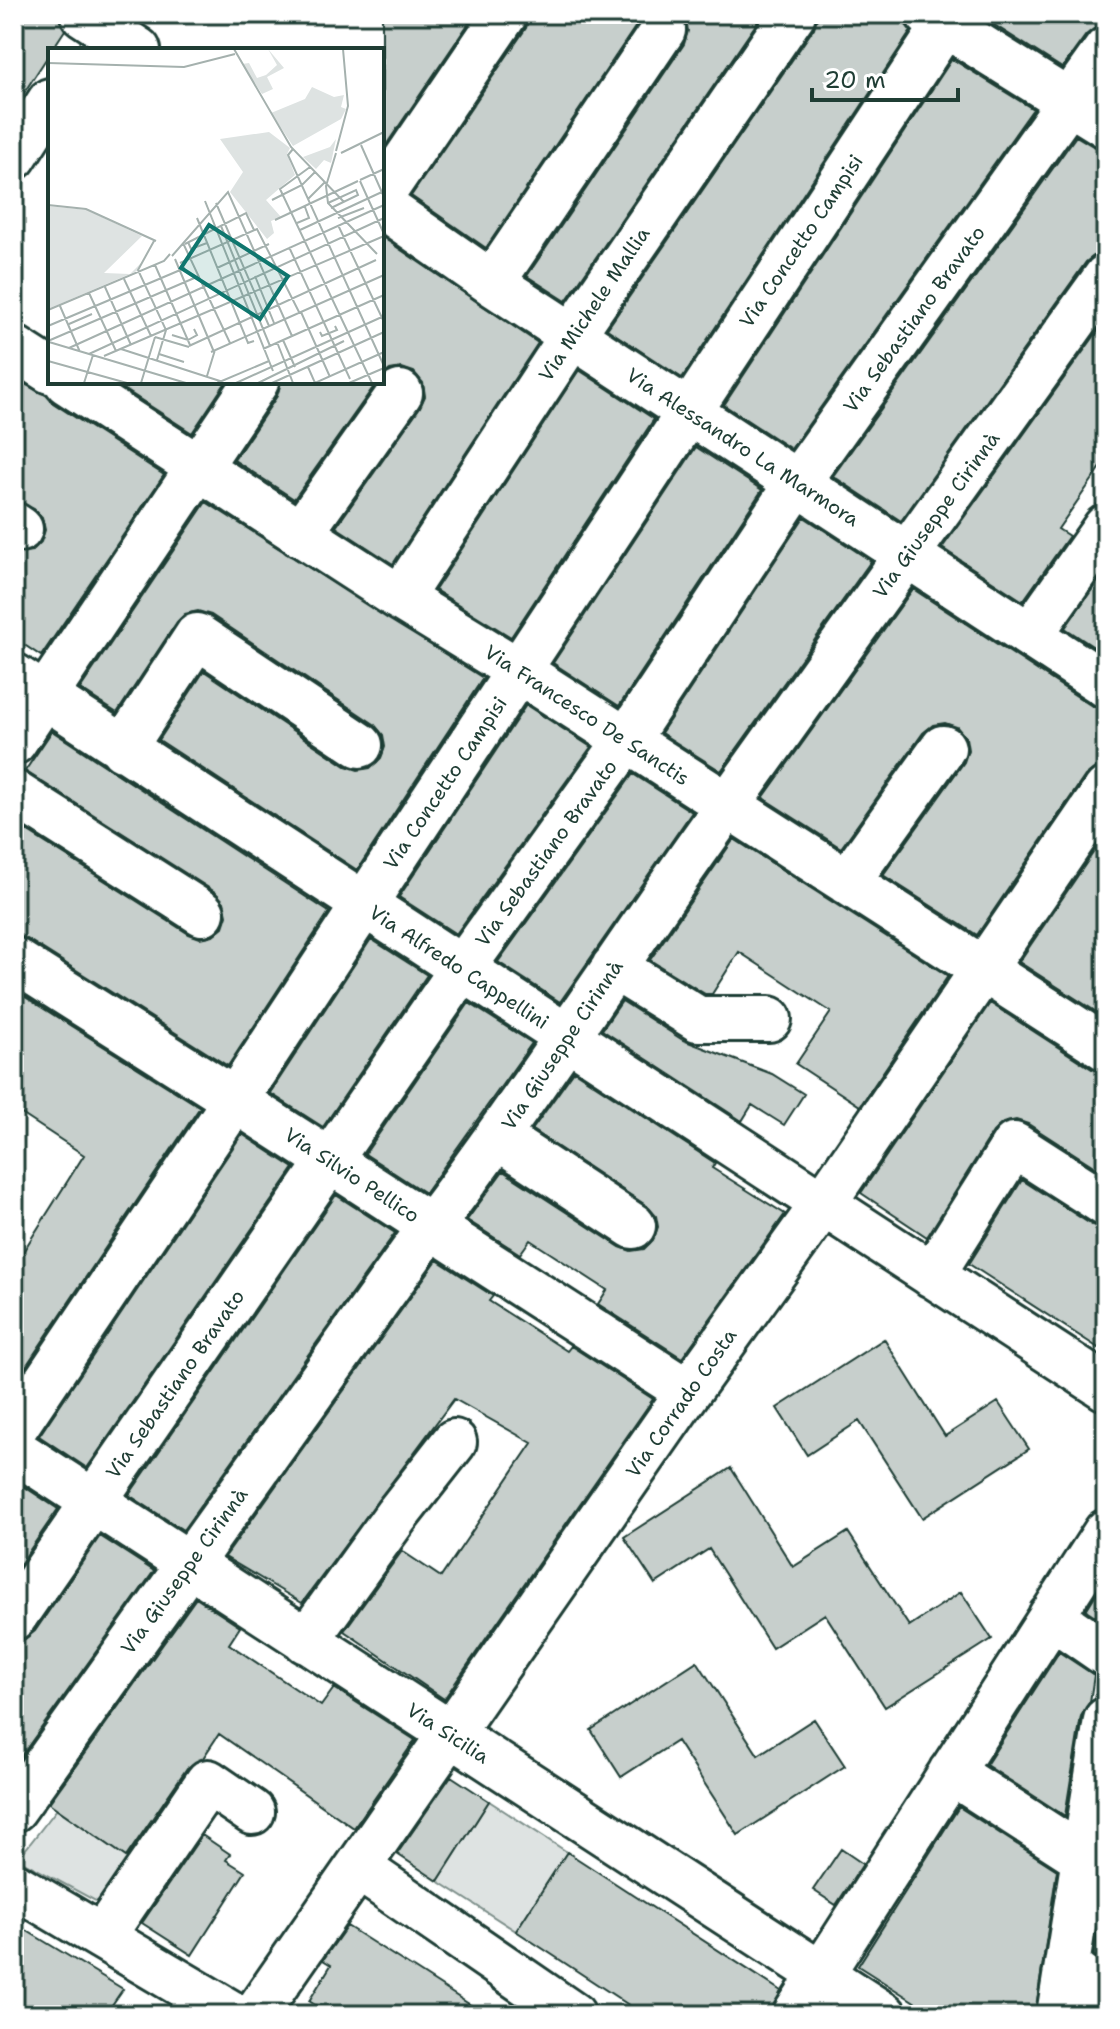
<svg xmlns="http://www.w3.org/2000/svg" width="1120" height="2029" font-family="'Shantell Sans',sans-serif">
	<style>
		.green { fill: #dee3e2; stroke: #7e908b; stroke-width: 2 }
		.building { fill: #c7cfcc; stroke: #1f3d34; stroke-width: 2 }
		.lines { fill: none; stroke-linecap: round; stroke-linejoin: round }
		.minor-casing { stroke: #1f3d34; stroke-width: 50 }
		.minor { stroke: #fff; stroke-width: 44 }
		.labels { text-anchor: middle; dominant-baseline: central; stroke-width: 7; stroke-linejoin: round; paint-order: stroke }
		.street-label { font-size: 20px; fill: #1f3d34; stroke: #fff }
		.inset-road { fill: none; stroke: #a5b1ae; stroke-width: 2 }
		.view { fill: #0f766e; fill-opacity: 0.15; stroke: #0f766e; stroke-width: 4 }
		.inset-edge { fill: none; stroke: #1f3d34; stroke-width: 4 }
	</style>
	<rect width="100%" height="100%" fill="#fff"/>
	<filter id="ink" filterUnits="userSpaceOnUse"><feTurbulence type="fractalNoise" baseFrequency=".0125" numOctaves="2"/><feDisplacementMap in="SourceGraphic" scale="16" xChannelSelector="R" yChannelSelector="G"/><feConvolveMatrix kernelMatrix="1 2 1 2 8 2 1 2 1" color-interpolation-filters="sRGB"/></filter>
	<g filter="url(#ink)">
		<!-- green -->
		<path class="green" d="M489 1801 567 1852 516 1931 438 1881Z
			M57 1809 133 1861 101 1904 18 1859Z"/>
		<!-- building -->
		<path class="building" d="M14 14H58L65 30 14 108Z
			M382 14H475L382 151Z
			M530 14H644L486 248 411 196 526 28Z
			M681 14H763L566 301 527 276 684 44 688 31 686 20Z
			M818 14H903L906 25 911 31 682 378 607 329 814 28Z
			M977 14H1106V25L1095 28 1086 35 1062 68Z
			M952 59 1033 109 791 449 724 405Z
			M1076 136 1093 146 1106 150V252L1095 255 1086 262 901 521 833 476Z
			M382 237 538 343 393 564 336 527 420 407 425 396 423 383 414 372 402 368 390 370 382 376Z
			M1106 320V460L1058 529 1069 536 1023 601 942 548Z
			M579 370 654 419 511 637 435 590Z
			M14 382H21L46 395 53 403 164 475 41 656 14 638V553L32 551 41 542 45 530 42 517 34 509 14 500Z
			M113 382H226L192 433Z
			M281 382H377L294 499 234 460 277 396Z
			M696 447 762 490 619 706 553 663Z
			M206 502 483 678 357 870 159 740 204 671 346 766 358 770 370 768 381 758 385 747 383 735 374 724 211 615 198 611 185 614 177 622 117 713 80 689Z
			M804 517 871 561 721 771 661 733Z
			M1106 570V655L1065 628Z
			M913 589 1092 706 1106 710V765L1095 768 1085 776 977 935 883 875 964 762 968 750 966 738 957 727 945 723 933 725 923 733 841 848 763 798Z
			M526 705 591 747 456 934 399 897Z
			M52 731 329 912 228 1066 27 939 14 935V823L189 934 200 938 213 935 223 927 227 915 224 902 215 892 25 771Z
			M633 774 692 812 560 1002 498 962Z
			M1106 834V1018L1019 962Z
			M734 839 948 976 860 1106 796 1064 831 1012 739 952 712 994H705L650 960Z
			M371 939 427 975 323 1127 270 1093Z
			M14 990 200 1107 14 1384V1266L84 1155 14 1109Z
			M622 1001 683 1040 772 1074 804 1094 784 1125 752 1105 742 1121 602 1030Z
			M469 1003 532 1043 425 1193 365 1154Z
			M990 1003 1092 1069 1106 1073V1174L1028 1124 1016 1120 1003 1123 993 1132 927 1237 861 1193Z
			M574 1071 715 1163 712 1168 785 1214 682 1358 598 1304 607 1290 530 1240 520 1254 467 1220 503 1171 620 1247 631 1251 644 1249 653 1240 658 1227 656 1216 647 1206 532 1130Z
			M242 1134 294 1168 87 1468 39 1436Z
			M1022 1180 1092 1225 1106 1229V1353L969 1264Z
			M336 1195 395 1233 183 1530 129 1495Z
			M437 1260 493 1296 489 1301 567 1351 571 1346 653 1399 444 1699 344 1631 402 1551 441 1577 532 1443 454 1399 302 1603 225 1557Z
			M884 1339 945 1436 998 1402 1029 1449 922 1518 859 1421 807 1455 777 1408Z
			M731 1468 793 1567 848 1532 909 1626 961 1592 992 1639 885 1707 825 1614 772 1648 709 1549 655 1584 624 1537Z
			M14 1480 58 1509 14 1573Z
			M100 1536 154 1571 14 1766V1642L25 1639 35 1631Z
			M1106 1578V1601L1103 1621 1086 1610Z
			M196 1598 240 1627 229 1644 321 1706 334 1688 415 1740 354 1828 219 1734 203 1758 187 1768 126 1857 49 1803Z
			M1059 1652 1094 1675 1090 1702 1081 1716 1065 1816 986 1765Z
			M697 1661 758 1755 814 1719 845 1766 738 1835 677 1741 621 1777 591 1730Z
			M451 1776 489 1801 438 1881 397 1854Z
			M959 1807 1057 1870 1035 2015H935L858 1966Z
			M202 1835 230 1854 226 1860 245 1872 192 1955 142 1923Z
			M841 1849 863 1864 836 1905 813 1890Z
			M567 1852 781 1991 770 2015H644L516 1931Z
			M1106 1879V1964L1094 1955Z
			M14 1923 123 1989 105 2015H14Z
			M347 1926 413 1968 486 2015H331L309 2001 331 1965 323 1960Z"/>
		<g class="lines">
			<defs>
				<path id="minor" d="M83 14 138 50
					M928 14 1106 125
					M14 157 50 101
					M382 195 505 14
					M382 206 492 283 1106 685
					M492 283 663 30
					M14 348 50 371
					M67 382 400 598 519 671 1106 1048
					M14 525 20 529
					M300 534 400 393
					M400 598 572 336 793 14
					M1030 635 1106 527
					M14 676 1106 1388
					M14 742 256 382
					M123 749 197 636 360 745
					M14 793 202 913
					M847 882 943 748
					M14 960 235 1100 688 1392
					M614 967 698 1019H769
					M499 1138 633 1226
					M932 1275 1014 1145 1106 1204
					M14 1429 235 1100 952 14
					M14 1450 884 2015
					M1051 1616 1106 1654
					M14 1617 462 969 626 741 797 483 1106 50
					M306 1641 396 1516 454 1442
					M951 1772 1084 1858
					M14 1809 431 1226C524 1104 607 976 695 851 831 659 969 469 1106 277
					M359 1868 573 2015
					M14 1885 234 2015
					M102 1937 208 1782 252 1812
					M1067 1967 1106 1994
					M255 2015 688 1392 823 1204 1106 790
					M795 2015 1106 1532
					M1059 2015 1106 1720"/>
			</defs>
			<!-- minor casing -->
			<use href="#minor" class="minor-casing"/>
			<!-- minor -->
			<use href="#minor" class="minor"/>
		</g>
	</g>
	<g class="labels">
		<!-- street labels -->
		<g class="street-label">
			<text transform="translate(801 241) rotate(-56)">Via Concetto Campisi</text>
			<text transform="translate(594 304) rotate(-56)">Via Michele Mallia</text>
			<text transform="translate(914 319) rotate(-54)">Via Sebastiano Bravato</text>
			<text transform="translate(743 447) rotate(33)">Via Alessandro La Marmora</text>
			<text transform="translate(936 515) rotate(-54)">Via Giuseppe Cirinnà</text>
			<text transform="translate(587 715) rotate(33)">Via Francesco De Sanctis</text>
			<text transform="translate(445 783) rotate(-56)">Via Concetto Campisi</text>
			<text transform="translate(546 853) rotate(-54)">Via Sebastiano Bravato</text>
			<text transform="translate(459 967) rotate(33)">Via Alfredo Cappellini</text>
			<text transform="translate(562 1045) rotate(-56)">Via Giuseppe Cirinnà</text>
			<text transform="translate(352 1175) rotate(33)">Via Silvio Pellico</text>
			<text transform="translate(175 1384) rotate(-55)">Via Sebastiano Bravato</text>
			<text transform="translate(681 1403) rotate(-55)">Via Corrado Costa</text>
			<text transform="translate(184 1571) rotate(-54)">Via Giuseppe Cirinnà</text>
			<text transform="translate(448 1733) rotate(33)">Via Sicilia</text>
		</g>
	</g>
	<!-- overview -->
	<g transform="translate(48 48)">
		<rect width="336" height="336" fill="#fff"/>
		<path d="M220 1 236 20 219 29 225 41 214 46 194 16 201 15 209 30 218 27 229 17ZM264 39 286 49 296 47 293 59 298 61 293 71 245 98 223 65 257 51ZM221 84 242 100 239 106 247 127 218 152 233 169 223 173 226 185 219 191 182 144 195 124 172 91ZM288 91 283 115 276 112 268 121 255 109 282 99ZM0 158 39 162 94 188 56 225 82 226 93 215 89 223 0 261Z" fill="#dee3e2"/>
		<path class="inset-road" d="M186 1 243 99 296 154M0 15 136 19 187 6M313 97 336 149M245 101 240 107 336 318M288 103 300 58 295 1M288 105 278 138 280 155 329 206M293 105 336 84M262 119 232 141 324 335M312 132 336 121M312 133 336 186M260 151 277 134M224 152 254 137 267 124M157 153 225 323M168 155 221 278M280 155 308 142 310 147 283 160M0 157 38 161 108 193M149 170 200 295 206 293M290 170 316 160M227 172 310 133M249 175 261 170 257 159M290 177 336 274M173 178 222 298M252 182 336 143M106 193 90 222 118 282 109 312M140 194 143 201 159 195M135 195 182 295M137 196 198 165 206 182M241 199 302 331M124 208 180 144 244 288M127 211 166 304M132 215 209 181 251 264M107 217 142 297M169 220 221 196M207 228 226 275M76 231 103 288M57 239 83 297M41 245 68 303M12 258 32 304M0 262 116 213 122 206M253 264 282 329M21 276 44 266M0 278 137 220M272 284 274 288 289 282 287 278M124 287 140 292 149 287 146 281M107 289 141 299M235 292 247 319M0 293 151 228M1 294 138 335M229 294 245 335M141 298 328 212M21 300 336 157M73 301 175 334M215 301 336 247M163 304 336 227M41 306 336 170M111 306 136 314M56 308 336 188M0 313 79 335M260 319 267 335 336 304M159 328 167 302M36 335 45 307M93 335 107 289M169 335 221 313M188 335 336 268M210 335 296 293M224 335 336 284M301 335 336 320"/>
		<path class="view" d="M161 177 240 228 212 271 133 220Z"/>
		<rect width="336" height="336" class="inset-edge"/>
	</g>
	<!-- margin -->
	<rect width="1120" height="2029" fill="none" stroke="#fff" stroke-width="48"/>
	<rect x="24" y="24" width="1072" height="1981" fill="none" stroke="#1f3d34" stroke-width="3" filter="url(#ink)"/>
	<!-- scale -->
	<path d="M812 88v12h146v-12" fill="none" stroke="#1f3d34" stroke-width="4"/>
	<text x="824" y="88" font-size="24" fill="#1f3d34" stroke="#ffffff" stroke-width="6" paint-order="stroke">20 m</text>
</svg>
